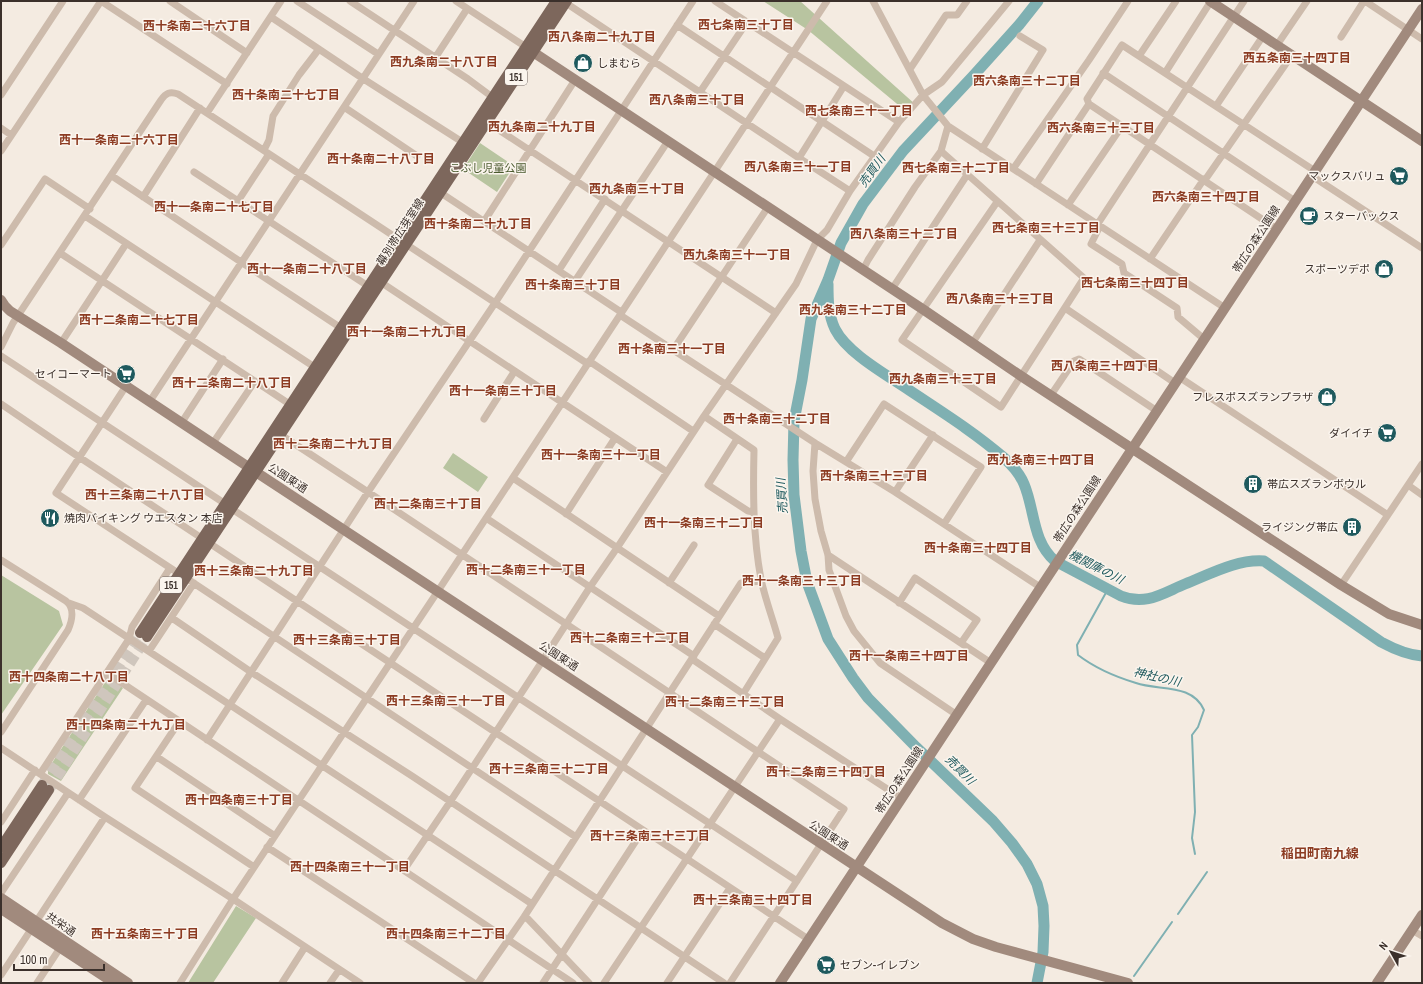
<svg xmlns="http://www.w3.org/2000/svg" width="1423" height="984" font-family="'Archivo Narrow','Noto Sans JP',sans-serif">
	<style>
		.green { fill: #b8c4a0 }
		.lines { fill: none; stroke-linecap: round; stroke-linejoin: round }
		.stream { stroke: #7fb0b2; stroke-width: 2 }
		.river { stroke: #7fb0b2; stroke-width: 11 }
		.primary-tunnel { stroke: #cfc6bd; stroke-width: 10; stroke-dasharray: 10 5; stroke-linecap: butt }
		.street { stroke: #cdbbac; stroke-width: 7 }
		.secondary { stroke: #a18a7d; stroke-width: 10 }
		.primary { stroke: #7d675c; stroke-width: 10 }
		.labels { text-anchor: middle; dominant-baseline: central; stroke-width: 3; stroke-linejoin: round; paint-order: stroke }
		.shield { fill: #fbf5ee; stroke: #756b66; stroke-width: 1 }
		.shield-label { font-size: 10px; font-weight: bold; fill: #3b302b }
		.poi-label { font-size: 11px; fill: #3b302b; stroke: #fbf5ee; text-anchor: end }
		.park-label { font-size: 11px; fill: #4a5a2e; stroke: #fbf5ee }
		.street-label { font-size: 11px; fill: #3b302b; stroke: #fbf5ee }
		.neighbourhood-label { font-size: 12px; font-weight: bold; fill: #8c3b22; stroke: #fbf5ee }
		.water-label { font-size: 12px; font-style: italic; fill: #1f5a5e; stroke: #fbf5ee }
		.quarter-label { font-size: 13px; font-weight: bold; fill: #8c3b22; stroke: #fbf5ee }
	</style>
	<rect width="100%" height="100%" fill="#f4ebe1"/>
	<!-- green -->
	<path class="green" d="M763 1H800L916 105 908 113 808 30Z
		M480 143 514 166 497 192 463 169Z
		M453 453 488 477 478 492 443 468Z
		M1 575 59 611 63 625 1 715Z
		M111 680 123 688 61 781 48 774V769L106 681Z
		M236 906 256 918 213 983H188Z"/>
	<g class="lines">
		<!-- stream -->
		<path class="stream" d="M1108 589 1077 645 1078 655C1095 668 1116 677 1136 683 1159 691 1192 683 1204 710L1198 727 1192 735 1195 812 1192 838 1195 854
			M1178 914 1207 872
			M1134 976 1172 922"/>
		<!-- river -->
		<path class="river" d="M828 284C828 300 828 314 835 329 847 353 887 375 909 390 942 412 974 432 1003 457 1011 464 1020 474 1024 484 1035 510 1032 541 1055 561L1121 596C1146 606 1163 593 1185 584 1210 574 1237 559 1264 561L1381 642C1394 649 1408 655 1422 656
			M1037 983 1043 952 1044 926 1043 906 1037 884 1027 864 1012 843 993 821 916 747 868 698 853 678 828 639 807 582 801 551 794 495 793 460 794 421 802 380 811 319 828 280 841 243 863 204 903 151 974 75 1019 25 1038 1"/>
		<!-- primary-tunnel -->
		<path class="primary-tunnel" d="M42 785 140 633
			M49 790 147 637"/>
		<!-- street -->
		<path class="street" d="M101 1 227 84
			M170 1 247 53
			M297 1 378 54
			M350 1 468 79 495 99
			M456 1 529 49
			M563 1 799 158 850 191
			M715 1 899 122
			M873 1 923 95 948 126 1225 308
			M1365 1 1422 39
			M271 17 362 78 467 145
			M677 25 874 156
			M1341 37 1364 1
			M1277 45 1307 1
			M1139 56 1176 1
			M435 58 467 9
			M910 69 946 15H957L967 1
			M1103 73 1295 201
			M1165 73 1211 1
			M700 92 747 22
			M1 95 63 1
			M1089 104 1087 99 1122 45 1315 171
			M1216 106 1263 36
			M344 107 417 156
			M207 113 281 1
			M484 120 776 313
			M948 126 941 151 1084 278 1001 407 902 340 997 202
			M1 128 11 135
			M982 149 1043 50 1020 36
			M264 150 269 140 273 116 299 75 319 49
			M1 151 101 1
			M799 158 844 86
			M1013 169 1089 60 1128 1
			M194 172 371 288
			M112 176 241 262 341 328
			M1312 176 1422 248
			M1205 180 1292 55
			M1036 184 1089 104 1277 229
			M438 191 621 312
			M143 197 200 108
			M238 201 269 154
			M1068 205 1122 126
			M85 216 319 370
			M485 220 575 80
			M1097 225 1244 1
			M1100 226 1091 244 1122 264 1124 273 1177 308 1178 317 1204 339
			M1 245 45 179 90 209
			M60 253 294 407
			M1150 259 1204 179
			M559 270 605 199
			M863 270 868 260 915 187 941 151
			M379 281 667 472
			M575 281 668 141
			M892 289 967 175
			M1065 308 1175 383
			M620 315 815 443 895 492 1040 587
			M973 342 1040 240
			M61 343 126 244
			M1 347 13 323 161 100C166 93 170 91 178 94L588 364
			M673 350 768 207
			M1 356 224 503
			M589 361 693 431
			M1179 377 1388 515
			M126 386 56 493 178 573
			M1051 395 1074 361 1079 359 1157 411
			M150 401 414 1
			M1 404 79 457 808 939
			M704 416 754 450C753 493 753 537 761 579 765 599 773 619 778 638L743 694
			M484 419 514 372
			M182 422 223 359
			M278 433 368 492 844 809 730 983
			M737 439 708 485 748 511 754 512
			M213 443 255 381
			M815 443 813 471 815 499 821 531 828 555 829 570 846 616 854 631 880 663 957 715
			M846 462 884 404 981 467 944 524
			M513 478 719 616
			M1408 485 1422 495
			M895 492 933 435
			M232 509 797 881
			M566 514 615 438
			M486 518 694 656
			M828 555 991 663
			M1 560 66 601C75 608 72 621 68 630L1 732
			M186 578 576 837
			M669 583 694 545
			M1341 585 1422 464
			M69 603 83 608 532 904
			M899 603 915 578 977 620 961 643
			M172 618 251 672 412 776 724 983
			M714 624 765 658
			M149 651 194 583
			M692 659 780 719 901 798
			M107 673 573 983
			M179 722 135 788 254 867
			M207 740 368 492 495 303 693 1
			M1 748 105 817 233 899 360 983
			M157 757 275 836
			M40 774 129 639 132 627 170 568
			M79 800 146 700
			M1 822 35 770
			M267 847 474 983
			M404 870 450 802 543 660 590 587 617 548 704 416 796 284 817 240 827 230 850 191 899 122 923 95 942 82 1009 1
			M1 893 68 793
			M524 917 528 919 589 983
			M1412 930 1422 936
			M1 975 105 817
			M37 983 60 948
			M180 983 233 899 434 597 827 1
			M282 983 305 947
			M330 983 339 970
			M478 983 524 917 741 583 762 581
			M543 983 643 830
			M604 983 780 719
			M667 983 730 888"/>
		<!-- secondary -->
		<path class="secondary" d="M1210 1 1422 141
			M533 52 924 310 1021 376 1341 585 1389 614 1422 625
			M1 300 5 306 10 311 61 343 265 478 942 923 973 939 996 947 1128 983
			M1 898 128 983
			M1 909 114 983
			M780 983 1422 9
			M1377 983 1422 915"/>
		<!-- primary -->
		<path class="primary" d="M140 633 556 1
			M147 637 567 1
			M1 847 42 785
			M1 863 49 790"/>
	</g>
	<!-- icons -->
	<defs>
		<symbol id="shop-disc" viewBox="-11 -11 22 22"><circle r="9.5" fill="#1f5a5e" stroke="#fbf5ee"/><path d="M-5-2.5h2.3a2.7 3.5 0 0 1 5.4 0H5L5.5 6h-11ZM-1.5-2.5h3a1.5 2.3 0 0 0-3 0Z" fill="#fff"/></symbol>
		<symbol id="supermarket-disc" viewBox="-11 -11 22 22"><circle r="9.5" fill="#1f5a5e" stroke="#fbf5ee"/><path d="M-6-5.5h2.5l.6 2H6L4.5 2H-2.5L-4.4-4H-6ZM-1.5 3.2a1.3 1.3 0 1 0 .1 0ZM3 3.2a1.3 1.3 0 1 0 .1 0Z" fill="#fff"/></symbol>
		<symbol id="cafe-disc" viewBox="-11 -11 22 22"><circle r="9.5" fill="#1f5a5e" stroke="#fbf5ee"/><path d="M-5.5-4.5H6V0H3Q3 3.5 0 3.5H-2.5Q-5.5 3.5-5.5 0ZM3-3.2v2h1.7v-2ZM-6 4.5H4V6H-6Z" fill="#fff"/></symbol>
		<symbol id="building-disc" viewBox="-11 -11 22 22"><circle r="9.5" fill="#1f5a5e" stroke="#fbf5ee"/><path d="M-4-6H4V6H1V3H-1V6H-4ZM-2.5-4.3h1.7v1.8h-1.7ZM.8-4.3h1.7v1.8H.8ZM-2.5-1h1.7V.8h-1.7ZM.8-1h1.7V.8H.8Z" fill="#fff"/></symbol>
		<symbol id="restaurant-disc" viewBox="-11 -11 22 22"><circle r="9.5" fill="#1f5a5e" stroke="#fbf5ee"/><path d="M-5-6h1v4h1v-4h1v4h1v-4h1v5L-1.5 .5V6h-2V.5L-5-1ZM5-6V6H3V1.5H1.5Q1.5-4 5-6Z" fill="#fff"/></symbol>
	</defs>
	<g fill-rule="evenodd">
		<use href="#shop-disc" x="572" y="52" width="22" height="22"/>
		<use href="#supermarket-disc" x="1388" y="165" width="22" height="22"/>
		<use href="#cafe-disc" x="1298" y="205" width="22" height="22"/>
		<use href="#shop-disc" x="1373" y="258" width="22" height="22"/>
		<use href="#supermarket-disc" x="115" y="363" width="22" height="22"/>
		<use href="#shop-disc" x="1316" y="386" width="22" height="22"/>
		<use href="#supermarket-disc" x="1376" y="422" width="22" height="22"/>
		<use href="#building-disc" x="1242" y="473" width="22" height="22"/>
		<use href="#restaurant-disc" x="39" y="507" width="22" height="22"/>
		<use href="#building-disc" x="1341" y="516" width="22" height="22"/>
		<use href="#supermarket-disc" x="815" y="954" width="22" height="22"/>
	</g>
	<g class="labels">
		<!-- shield labels -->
		<g class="shield">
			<rect x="505" y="69" width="22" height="16" rx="3"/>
			<rect x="160" y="577" width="22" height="16" rx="3"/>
		</g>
		<g class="shield-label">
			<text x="516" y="77">151</text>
			<text x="171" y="585">151</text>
		</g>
		<!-- poi labels -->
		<g class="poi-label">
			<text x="597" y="63" text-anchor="start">しまむら</text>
			<text x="1385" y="176">マックスバリュ</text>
			<text x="1323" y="216" text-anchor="start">スターバックス</text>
			<text x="1370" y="269">スポーツデポ</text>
			<text x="112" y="374">セイコーマート</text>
			<text x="1313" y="397">フレスポスズランプラザ</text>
			<text x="1373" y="433">ダイイチ</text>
			<text x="1267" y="484" text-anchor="start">帯広スズランボウル</text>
			<text x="64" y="518" text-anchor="start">焼肉バイキング ウエスタン 本店</text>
			<text x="1338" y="527">ライジング帯広</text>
			<text x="840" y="965" text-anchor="start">セブン-イレブン</text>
		</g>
		<!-- park labels -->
		<g class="park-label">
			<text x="488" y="168">こぶし児童公園</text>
		</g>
		<!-- street labels -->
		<g class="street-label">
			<text transform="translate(400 232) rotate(-57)">幕別帯広芽室線</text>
			<text transform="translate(1256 239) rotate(-57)">帯広の森公園線</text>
			<text transform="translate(288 478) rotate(33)">公園東通</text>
			<text transform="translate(1077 509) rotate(-57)">帯広の森公園線</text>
			<text transform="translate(559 656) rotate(33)">公園東通</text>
			<text transform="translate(899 780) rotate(-57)">帯広の森公園線</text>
			<text transform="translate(829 835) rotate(33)">公園東通</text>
			<text transform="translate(61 924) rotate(34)">共栄通</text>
		</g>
		<!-- neighbourhood labels -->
		<g class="neighbourhood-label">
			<text x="746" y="25">西七条南三十丁目</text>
			<text x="197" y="26">西十条南二十六丁目</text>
			<text x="602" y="37">西八条南二十九丁目</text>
			<text x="1297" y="58">西五条南三十四丁目</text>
			<text x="444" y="62">西九条南二十八丁目</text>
			<text x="1027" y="81">西六条南三十二丁目</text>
			<text x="286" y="95">西十条南二十七丁目</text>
			<text x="697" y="100">西八条南三十丁目</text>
			<text x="859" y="111">西七条南三十一丁目</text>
			<text x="542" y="127">西九条南二十九丁目</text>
			<text x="1101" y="128">西六条南三十三丁目</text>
			<text x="119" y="140">西十一条南二十六丁目</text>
			<text x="381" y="159">西十条南二十八丁目</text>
			<text x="798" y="167">西八条南三十一丁目</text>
			<text x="956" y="168">西七条南三十二丁目</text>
			<text x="637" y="189">西九条南三十丁目</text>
			<text x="1206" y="197">西六条南三十四丁目</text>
			<text x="214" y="207">西十一条南二十七丁目</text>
			<text x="478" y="224">西十条南二十九丁目</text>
			<text x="1046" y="228">西七条南三十三丁目</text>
			<text x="904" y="234">西八条南三十二丁目</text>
			<text x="737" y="255">西九条南三十一丁目</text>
			<text x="307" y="269">西十一条南二十八丁目</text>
			<text x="1135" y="283">西七条南三十四丁目</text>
			<text x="573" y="285">西十条南三十丁目</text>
			<text x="1000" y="299">西八条南三十三丁目</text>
			<text x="853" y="310">西九条南三十二丁目</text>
			<text x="139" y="320">西十二条南二十七丁目</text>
			<text x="407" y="332">西十一条南二十九丁目</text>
			<text x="672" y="349">西十条南三十一丁目</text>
			<text x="1105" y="366">西八条南三十四丁目</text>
			<text x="943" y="379">西九条南三十三丁目</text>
			<text x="232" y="383">西十二条南二十八丁目</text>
			<text x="503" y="391">西十一条南三十丁目</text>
			<text x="777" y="419">西十条南三十二丁目</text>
			<text x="333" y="444">西十二条南二十九丁目</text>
			<text x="601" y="455">西十一条南三十一丁目</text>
			<text x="1041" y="460">西九条南三十四丁目</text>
			<text x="874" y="476">西十条南三十三丁目</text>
			<text x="145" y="495">西十三条南二十八丁目</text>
			<text x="428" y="504">西十二条南三十丁目</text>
			<text x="704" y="523">西十一条南三十二丁目</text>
			<text x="978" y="548">西十条南三十四丁目</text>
			<text x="526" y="570">西十二条南三十一丁目</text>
			<text x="254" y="571">西十三条南二十九丁目</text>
			<text x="802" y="581">西十一条南三十三丁目</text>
			<text x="630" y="638">西十二条南三十二丁目</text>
			<text x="347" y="640">西十三条南三十丁目</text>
			<text x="909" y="656">西十一条南三十四丁目</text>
			<text x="69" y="677">西十四条南二十八丁目</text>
			<text x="446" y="701">西十三条南三十一丁目</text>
			<text x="725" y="702">西十二条南三十三丁目</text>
			<text x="126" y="725">西十四条南二十九丁目</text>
			<text x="549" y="769">西十三条南三十二丁目</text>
			<text x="826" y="772">西十二条南三十四丁目</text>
			<text x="239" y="800">西十四条南三十丁目</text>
			<text x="650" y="836">西十三条南三十三丁目</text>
			<text x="350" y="867">西十四条南三十一丁目</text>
			<text x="753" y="900">西十三条南三十四丁目</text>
			<text x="145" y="934">西十五条南三十丁目</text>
			<text x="446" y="934">西十四条南三十二丁目</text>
		</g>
		<!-- water labels -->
		<g class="water-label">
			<text transform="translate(872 171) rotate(-54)">売買川</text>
			<text transform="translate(782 496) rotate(-94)">売買川</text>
			<text transform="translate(1096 567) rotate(27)">機関庫の川</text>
			<text transform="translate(1157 677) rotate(13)">神社の川</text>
			<text transform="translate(960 770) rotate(45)">売買川</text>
		</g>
		<!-- quarter labels -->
		<g class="quarter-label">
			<text x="1320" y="853">稲田町南九線</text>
		</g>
	</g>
	<!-- border -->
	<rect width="1423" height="984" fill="none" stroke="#3b302b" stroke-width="4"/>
	<!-- north arrow -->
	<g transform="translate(1391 952) rotate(309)" stroke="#fbf5ee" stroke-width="3" paint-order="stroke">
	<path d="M0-3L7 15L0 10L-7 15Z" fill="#3b302b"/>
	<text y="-6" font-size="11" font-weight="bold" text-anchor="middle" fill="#3b302b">N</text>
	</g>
	<!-- scale -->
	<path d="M14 964v6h90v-6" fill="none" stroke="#3b302b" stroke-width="2"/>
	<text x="20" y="964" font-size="12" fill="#3b302b" stroke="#fbf5ee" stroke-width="3" paint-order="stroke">100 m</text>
</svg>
